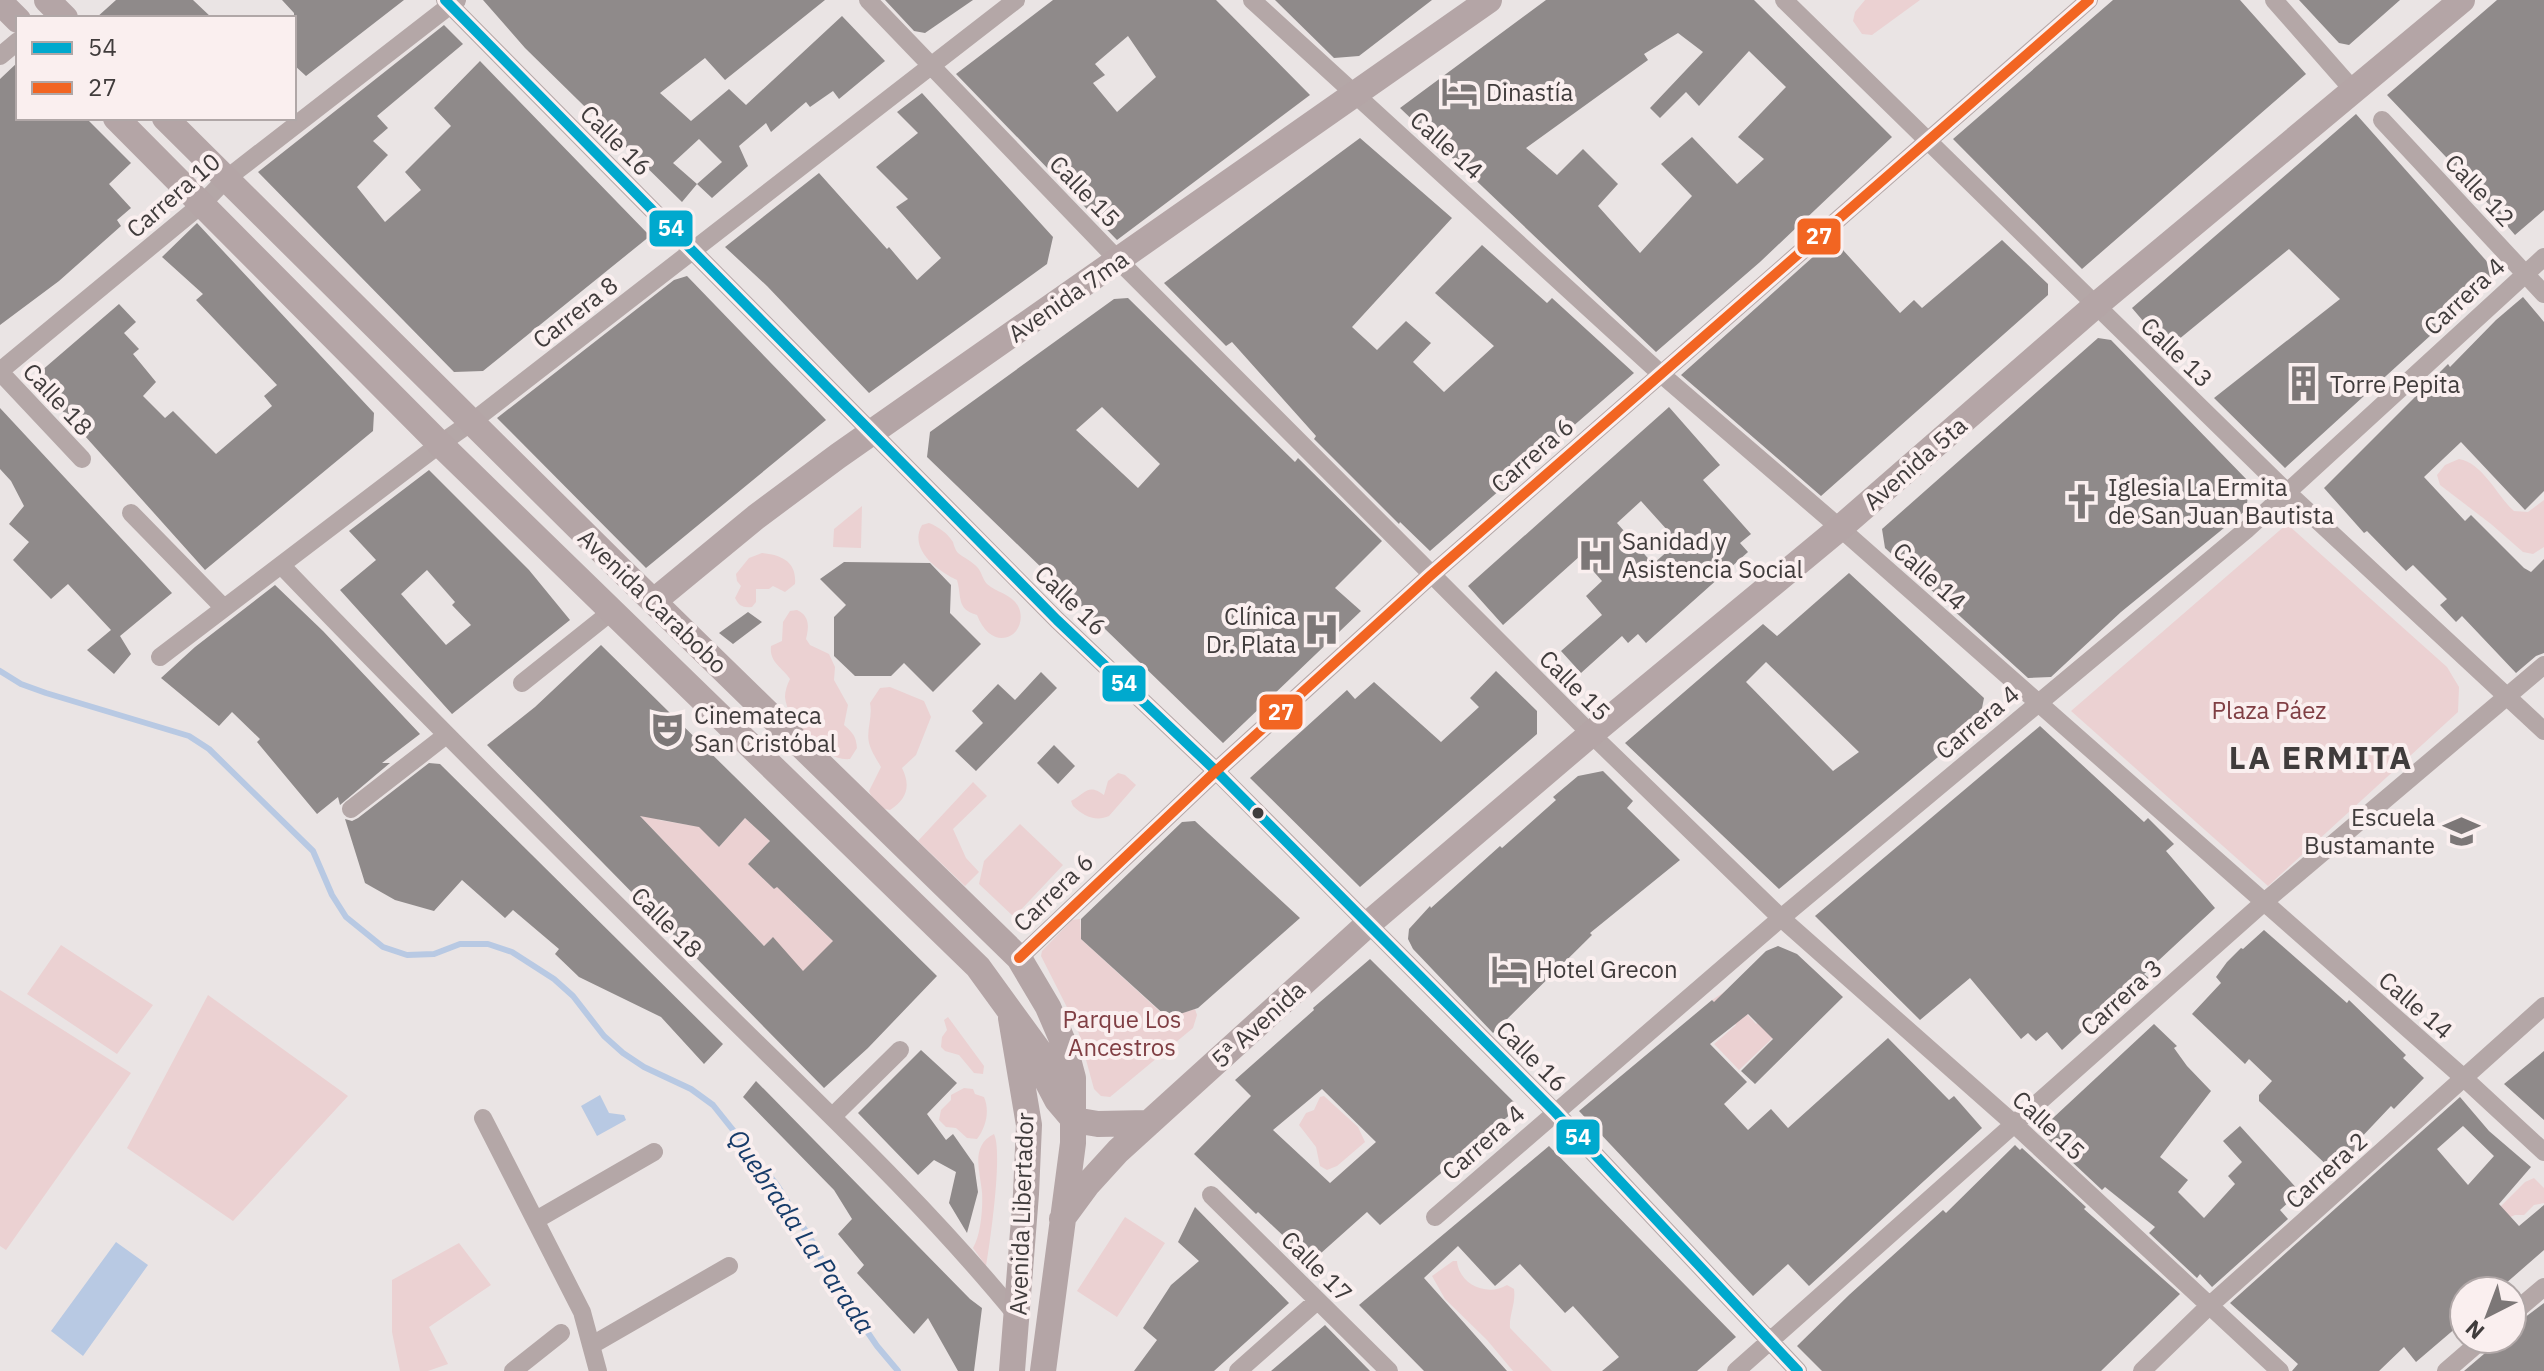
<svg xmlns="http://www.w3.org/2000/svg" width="2544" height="1371" font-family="'IBM Plex Sans',sans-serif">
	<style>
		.green { fill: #ebd1d2 }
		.water { fill: #b8c9e3 }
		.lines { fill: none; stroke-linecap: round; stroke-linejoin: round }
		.stream { stroke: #b8c9e3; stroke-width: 6 }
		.building { fill: #8f8a8a; fill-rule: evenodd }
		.street { stroke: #b4a7a7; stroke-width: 18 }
		.secondary { stroke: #b4a5a6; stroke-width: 26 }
		.bus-1-casing { stroke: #faefef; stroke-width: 16 }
		.bus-2-casing { stroke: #faefef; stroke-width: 16 }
		.bus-1 { stroke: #00a9ce; stroke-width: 10 }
		.bus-2 { stroke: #f26522; stroke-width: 10 }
		.bus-dot { fill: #403c3c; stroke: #faefef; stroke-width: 3 }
		.labels { text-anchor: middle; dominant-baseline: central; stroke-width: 8; stroke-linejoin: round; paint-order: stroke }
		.poi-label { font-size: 24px; fill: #403c3c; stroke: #faefef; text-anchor: start }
		.street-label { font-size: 24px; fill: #403c3c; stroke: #faefef }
		.park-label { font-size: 24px; fill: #803f44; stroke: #faefef }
		.water-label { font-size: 26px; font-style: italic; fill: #163b69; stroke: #faefef }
		.district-label { font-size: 32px; font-weight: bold; letter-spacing: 2px; fill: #403c3c; stroke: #faefef }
		.line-badge { stroke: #faefef; stroke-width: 3 }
		.badge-label { font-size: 22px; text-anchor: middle; font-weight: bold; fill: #fff }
	</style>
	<rect width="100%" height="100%" fill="#eae4e4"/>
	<!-- green -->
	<path class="green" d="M1865 0H1920L1872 35 1862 34 1853 21 1855 12Z
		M2459 459C2483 463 2497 496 2514 511L2528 512 2544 500V547L2533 554 2523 552 2491 524 2440 485 2437 475 2445 465Z
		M862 506 861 548 833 547 834 529Z
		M929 523C939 527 947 533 953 542 954 546 956 551 958 553 964 558 972 561 978 568 982 573 983 580 987 584 997 593 1016 595 1020 611 1026 637 992 654 977 615 956 609 962 597 957 580 938 571 908 549 922 525Z
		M2287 524 2447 667 2459 687 2458 712 2268 886 2071 711Z
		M762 553C782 555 797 562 795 584L785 592 773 586 769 589H756V602L752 607C743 608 739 606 735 598L741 586 737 581 736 574 749 558Z
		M797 610C810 616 809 627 806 639L810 645 829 654 835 667 834 680 848 705 844 725C853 733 856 736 857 748L850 759C824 762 787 722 785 697 785 691 787 685 790 679 782 667 769 662 771 646L782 641 783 622 790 611Z
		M890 687 924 701 931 717 916 755 902 768C911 786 907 799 890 810 879 809 874 802 869 791L881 767C877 760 871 751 869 743 866 730 873 717 870 703L880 688Z
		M1118 773 1125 775 1136 785 1109 816C1096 822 1083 816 1073 806L1071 801C1086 793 1088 783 1104 795L1108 781Z
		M973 782 987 796 953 829 966 858 979 872 965 886 918 841Z
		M649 810 659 820 689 825 694 821 719 847 745 818 770 841 748 864 774 889 792 871 794 904 833 941 819 990 772 938 764 946 639 815Z
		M1020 824 1063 865 1014 917 979 884 984 861Z
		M1080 919 1081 939 1167 1018 1195 1009 1197 1015 1193 1028 1110 1097 1101 1096 1094 1089 1077 1027 1041 956 1042 951 1072 920Z
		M61 945 153 1005 117 1054 27 994Z
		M0 990 131 1073 6 1250 0 1246Z
		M1726 991 1756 1024 1782 998 1798 1014 1739 1070 1714 1044 1736 1025 1712 1000Z
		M208 995 348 1096 233 1221 127 1148Z
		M948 1017 984 1066 983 1074 974 1073 959 1055 945 1051 941 1047 942 1037 947 1030 944 1020Z
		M964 1088 973 1089 975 1094 984 1097C990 1111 986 1127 977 1139L967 1138 956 1128 946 1127 939 1120 941 1110 951 1100V1095Z
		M1324 1096 1358 1127 1365 1142 1337 1166 1327 1170 1320 1166 1316 1147 1299 1125 1306 1113 1314 1110 1320 1097Z
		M994 1134C1003 1152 990 1243 986 1266L973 1248C981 1235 983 1207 982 1192 980 1171 970 1146 994 1134Z
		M2534 1178 2544 1188V1203L2534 1205 2524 1215H2515L2506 1219 2497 1210 2525 1182Z
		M1125 1217 1165 1243 1117 1317 1077 1291Z
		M459 1243 491 1285 429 1327 448 1364 428 1371H400L392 1332V1280Z
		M1453 1261H1457C1459 1285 1488 1297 1507 1285L1514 1289C1516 1304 1509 1314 1510 1328L1552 1371H1513L1487 1340 1445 1299 1432 1276Z"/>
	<!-- water -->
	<path class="water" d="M600 1095 609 1113 624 1115 626 1120 597 1136 581 1106Z
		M116 1242 148 1265 83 1356 51 1331Z"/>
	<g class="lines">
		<!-- stream -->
		<path class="stream" d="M0 671 21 684 46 693 189 736 209 749 313 851 332 895 346 917 383 947 407 955 434 954 460 944H488L512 952 554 979 573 996 604 1036 623 1053 644 1067 691 1089 713 1105 777 1185 812 1241 834 1283 877 1346 898 1371"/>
	</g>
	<!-- building -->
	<path class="building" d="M116 0H193L212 18H96Z
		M282 0H404L306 76 294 65V13Z
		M483 0H825L725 80 705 58 660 93 691 121 729 89 746 105 842 16 885 61 839 99 833 91 810 107 806 102 771 132 766 123 739 146 748 166 712 198 697 184 682 202 525 48ZM699 139 722 162 697 184 673 163Z
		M885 0H973L925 33 914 31Z
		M1053 0H1216L1310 95 1117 240 956 74ZM1128 36 1156 77 1117 112 1093 83 1105 75 1095 64Z
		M1275 0H1432L1359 56 1334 58Z
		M1546 0H1754L1892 137 1760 262 1656 352 1400 108ZM1678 33 1703 52 1650 108 1660 118 1686 92 1699 106 1749 51 1786 87 1738 137 1764 159 1737 184 1692 137 1661 164 1692 196 1640 253 1598 206 1618 184 1583 149 1557 175 1526 148 1648 60 1644 54Z
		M2113 0H2240L2306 74 2082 269 1953 139Z
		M2299 0H2400L2349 45 2339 43Z
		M2497 0H2544V210L2515 235 2466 178 2387 95Z
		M444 25 463 44 377 116 388 128 373 141 388 155 357 187 385 222 421 190 405 172 451 126 434 108 480 61 650 236 483 371 454 372 258 172Z
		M18 62V118H86L131 163 109 184 131 208 117 220 121 226 59 281 0 325V79Z
		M922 93 1053 237 1047 264 869 393 767 286 725 247 819 173 887 249 889 247 917 280 941 258 896 207 908 199 876 167 918 133 897 112Z
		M2356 114 2498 274 2285 468 2214 398 2340 299 2289 249 2167 349 2132 308Z
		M1360 138 1452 218 1352 327 1377 350 1406 321 1431 343 1413 362 1444 392 1494 346 1435 293 1482 245 1547 303 1552 298 1634 373 1430 551 1400 522 1399 524 1314 439 1316 436 1232 342 1226 346 1164 283Z
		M197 223 374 413 373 431 205 570 33 378 119 304 136 322 124 333 139 349 133 354 156 382 143 396 165 418 173 411 216 454 272 406 264 396 277 385 196 300 203 294 162 257Z
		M1833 239 1900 313 1914 300 1922 308 2002 240 2048 284V295L1821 496 1681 375Z
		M687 276 826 420 646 568 497 418 674 280Z
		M2523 297 2544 322V491L2525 510 2461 442 2424 477 2465 521 2471 515 2524 568 2531 572 2544 559V653L2536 656 2516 673 2462 616 2456 622 2440 605 2447 599 2413 565 2406 571 2367 531 2364 533 2324 488 2448 364 2450 367 2496 320Z
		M1128 298 1295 462 1298 458 1382 541 1335 588 1361 611 1223 743 927 457 930 432 1114 299ZM1102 407 1160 464 1138 488 1076 430Z
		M2098 338 2111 340 2250 483 2246 510 2121 612 2051 677 2028 678 1885 548 1882 529Z
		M1669 407 1720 465 1703 480 1751 534 1740 543 1748 552 1646 643 1638 634 1628 643 1622 636 1581 673 1561 651 1602 615 1586 596 1602 581 1580 556 1503 625 1468 586ZM1641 501 1678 542 1653 564 1617 523Z
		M0 408 172 593 120 636 131 654 114 674 87 650 111 630 68 584 51 599 13 560 29 542 9 524 24 506 11 481 0 469Z
		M429 470 529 570 570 620 452 714 340 590 376 560 349 531ZM427 570 455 602 452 605 471 625 446 645 401 594Z
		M844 562 930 563 951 585 950 613 981 644 933 692 904 663 891 676H855L834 656V617L846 605 820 579Z
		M1849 573 1984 698 1979 723 1779 889 1625 743 1763 624 1777 636ZM1766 662 1859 752 1833 771 1746 682Z
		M275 585 323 631 420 734 382 763H390L340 805 338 797 317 814 257 742 260 739 232 712 219 726 161 678 195 647Z
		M748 612 762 622 733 644 719 633Z
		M601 645 937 976 868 1048 824 1088 487 745 535 707ZM640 816 699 827 719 847 745 818 770 841 748 864 774 889 777 887 833 941 803 971 773 937 764 946Z
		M1496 671 1537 711V734L1360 887 1250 778 1347 690 1355 699 1374 682 1441 742 1479 707 1470 698Z
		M1041 672 1057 688 976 771 955 751 983 723 972 711 998 684 1015 700Z
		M2040 726 2144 822 2148 818 2174 844 2166 851 2215 908 2144 974 2149 978 2135 991 2131 986 2062 1050 2047 1032 2036 1041 2028 1033 2021 1039 1970 978 1920 1020 1815 916Z
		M1054 745 1075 766 1058 784 1037 763Z
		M429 763 440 764 723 1044 704 1064 661 1017 579 977 555 954 559 949 513 910 505 918 462 880 434 911 395 900 365 883 345 819 352 821 358 818Z
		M1603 771 1633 801 1627 808 1680 860 1590 933 1592 935 1493 1033 1413 949 1408 939 1409 929 1430 906 1431 908 1500 846 1502 848 1556 800 1553 797 1578 776Z
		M1195 821 1300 918 1198 1008 1168 1018 1081 939V919L1182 822Z
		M2264 930 2347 1003 2349 1000 2406 1055 2403 1058 2424 1078 2394 1109 2391 1106 2356 1143 2359 1146 2334 1172 2259 1101V1095L2272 1081 2249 1059 2245 1064 2192 1014 2221 983 2216 977 2227 962 2241 948 2243 949Z
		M1778 946 1797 954 1843 997 1755 1084 1741 1071 1773 1039 1748 1014 1710 1044 1747 1082 1724 1104 1748 1130 1771 1109 1788 1128 1888 1038 1949 1100 1954 1096 1982 1128 1809 1286 1788 1264 1753 1296 1579 1111 1712 1000 1714 1002 1766 951Z
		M1370 959 1519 1107 1380 1225 1367 1212 1311 1262 1258 1212 1256 1214 1194 1154 1251 1096 1235 1080 1314 1010 1313 1008ZM1322 1089 1376 1142 1330 1183 1273 1130Z
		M2154 1024 2177 1046 2174 1048 2187 1066 2211 1091 2160 1157 2188 1180 2178 1192 2204 1218 2235 1184 2228 1176 2242 1162 2223 1141 2240 1126 2300 1192 2280 1210 2288 1219 2212 1287 2200 1274 2197 1278 2149 1233 2155 1227 2105 1187 2102 1190 2039 1131Z
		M921 1050 957 1083 927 1114 946 1140 953 1134 974 1164 978 1192 967 1233 949 1203 956 1172 934 1160 918 1175 858 1113Z
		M2544 1051V1120L2504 1084Z
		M756 1081 970 1299 982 1308 974 1371H958L928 1318 914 1334 857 1273 864 1265 838 1234 852 1219 834 1190 743 1097Z
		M2460 1097 2489 1131 2531 1167 2499 1204 2519 1226 2544 1205V1250L2497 1291H2464V1321L2416 1362 2404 1347 2379 1371H2292L2298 1364 2230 1303ZM2463 1126 2494 1156 2468 1185 2437 1149Z
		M2015 1145 2020 1150 2022 1148 2086 1207 2084 1209 2180 1294 2101 1371H1822L1797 1346 1849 1295 1943 1210 1946 1213Z
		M1549 1146 1736 1337 1697 1371H1602L1619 1357 1573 1306 1565 1313 1520 1264 1495 1286 1458 1246 1424 1278 1507 1371H1424L1359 1305Z
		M1195 1207 1289 1303 1214 1371H1134L1157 1340 1143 1328 1171 1285 1199 1261 1178 1242Z
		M2544 1303V1371H2464L2491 1348 2495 1339H2512V1327Z
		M1325 1325 1370 1371H1271Z"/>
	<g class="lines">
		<!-- street -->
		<path class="street" d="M445 0 1057 620 1216 771 1555 1112 1798 1371
			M868 0 1119 261 1591 734 1781 918 2014 1124 2280 1371
			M1252 0 1661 374 1840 528 2465 1079 2544 1152
			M1784 0 2288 493 2544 731
			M2274 0 2354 91
			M0 56 18 41
			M2382 120 2544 294
			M0 371 202 204 226 179 457 0
			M0 372 82 459
			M131 513 224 608
			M281 565C422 712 566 855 711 998 815 1101 924 1202 1017 1316
			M160 657 440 444 473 421 1016 0
			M522 683 611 612
			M351 809 445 736
			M1019 958 1216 771 1430 576 2089 0
			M832 1117 900 1050
			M483 1118 582 1312 598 1371
			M1211 1195 1389 1371
			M1435 1217 1781 918 2246 530 2544 257
			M536 1220 654 1152
			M2512 1314 2544 1287
			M592 1345 729 1266
			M513 1371 561 1333
			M1238 1371 1317 1301
			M1736 1371 2263 903 2544 665
			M2142 1371 2209 1306 2544 1006
			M2446 1371 2483 1339"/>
		<!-- secondary -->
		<path class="secondary" d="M47 0 65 18
			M0 2 18 20
			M116 118 440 444 978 967 1039 1051 1047 1081 1057 1100 1074 1120 1098 1124 1149 1123
			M165 118 618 567 1019 958 1048 1007 1064 1044 1073 1078V1143L1043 1371
			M654 601 756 517 838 456 1489 0
			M1011 1018 1029 1125 1026 1194 1012 1371
			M1062 1219 1087 1185 1118 1151 1367 925 1591 734 1840 528 2095 306 2462 0"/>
		<defs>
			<path id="bus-1" d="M445 0 1057 620 1216 771 1555 1112 1798 1371"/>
			<path id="bus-2" d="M1019 958 1216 771 1430 576 2089 0"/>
		</defs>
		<!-- bus-1 casing -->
		<use href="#bus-1" class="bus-1-casing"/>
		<!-- bus-2 casing -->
		<use href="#bus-2" class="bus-2-casing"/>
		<!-- bus-1 -->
		<use href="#bus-1" class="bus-1"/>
		<!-- bus-2 -->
		<use href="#bus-2" class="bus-2"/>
	</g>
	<!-- icons -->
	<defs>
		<symbol id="hotel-bare" viewBox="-9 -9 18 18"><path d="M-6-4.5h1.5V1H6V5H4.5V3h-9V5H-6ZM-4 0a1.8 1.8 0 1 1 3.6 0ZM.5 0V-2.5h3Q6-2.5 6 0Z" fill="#7c7777" stroke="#faefef" stroke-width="2.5" paint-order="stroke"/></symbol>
		<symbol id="building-bare" viewBox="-9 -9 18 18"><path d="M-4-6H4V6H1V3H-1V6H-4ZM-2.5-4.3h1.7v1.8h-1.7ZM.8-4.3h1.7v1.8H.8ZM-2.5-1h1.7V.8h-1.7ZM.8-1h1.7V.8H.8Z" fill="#7c7777" stroke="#faefef" stroke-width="2.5" paint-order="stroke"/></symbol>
		<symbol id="church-bare" viewBox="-9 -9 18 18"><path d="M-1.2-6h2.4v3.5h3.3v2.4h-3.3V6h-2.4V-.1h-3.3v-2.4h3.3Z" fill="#7c7777" stroke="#faefef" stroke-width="2.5" paint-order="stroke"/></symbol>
		<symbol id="hospital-bare" viewBox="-9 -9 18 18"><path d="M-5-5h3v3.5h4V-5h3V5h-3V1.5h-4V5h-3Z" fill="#7c7777" stroke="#faefef" stroke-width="2.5" paint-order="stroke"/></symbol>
		<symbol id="theatre-bare" viewBox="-9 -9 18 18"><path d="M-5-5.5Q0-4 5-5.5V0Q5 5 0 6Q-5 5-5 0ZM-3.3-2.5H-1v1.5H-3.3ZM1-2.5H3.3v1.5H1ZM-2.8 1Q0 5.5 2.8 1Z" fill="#7c7777" stroke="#faefef" stroke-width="2.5" paint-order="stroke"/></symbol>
		<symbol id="school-bare" viewBox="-9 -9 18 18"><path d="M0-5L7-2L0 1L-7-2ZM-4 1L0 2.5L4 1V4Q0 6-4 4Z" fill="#7c7777" stroke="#faefef" stroke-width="2.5" paint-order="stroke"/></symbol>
	</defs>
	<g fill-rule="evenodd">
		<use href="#hotel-bare" x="1434" y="66" width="51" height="51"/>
		<use href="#building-bare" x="2278" y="358" width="51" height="51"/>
		<use href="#church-bare" x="2056" y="476" width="51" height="51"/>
		<use href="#hospital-bare" x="1570" y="530" width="51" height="51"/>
		<use href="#hospital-bare" x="1296" y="604" width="51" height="51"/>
		<use href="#theatre-bare" x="642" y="704" width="51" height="51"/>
		<use href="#school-bare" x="2436" y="806" width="51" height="51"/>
		<use href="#hotel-bare" x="1484" y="944" width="51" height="51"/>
	</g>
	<!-- markers -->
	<circle class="bus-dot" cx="1258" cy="813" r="7"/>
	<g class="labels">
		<!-- poi labels -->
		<g class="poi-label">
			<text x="1486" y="92">Dinastía</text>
			<text x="2330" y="384">Torre Pepita</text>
			<text x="2108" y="487">Iglesia La Ermita<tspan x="2108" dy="28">de San Juan Bautista</tspan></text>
			<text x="1622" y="541">Sanidad y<tspan x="1622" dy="28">Asistencia Social</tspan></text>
			<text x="1296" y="616" text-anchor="end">Clínica<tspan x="1296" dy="28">Dr. Plata</tspan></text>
			<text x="694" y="715">Cinemateca<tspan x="694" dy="28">San Cristóbal</tspan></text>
			<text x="2435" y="817" text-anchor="end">Escuela<tspan x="2435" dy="28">Bustamante</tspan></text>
			<text x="1536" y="969">Hotel Grecon</text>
		</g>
		<!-- street labels -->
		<g class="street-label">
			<text transform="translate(616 140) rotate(45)">Calle 16</text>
			<text transform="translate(1447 145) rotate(42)">Calle 14</text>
			<text transform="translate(2480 190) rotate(47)">Calle 12</text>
			<text transform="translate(1085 191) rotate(46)">Calle 15</text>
			<text transform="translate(173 195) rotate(-41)">Carrera 10</text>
			<text transform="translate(1068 296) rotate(-35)">Avenida 7ma</text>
			<text transform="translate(2464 296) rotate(-43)">Carrera 4</text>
			<text transform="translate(575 312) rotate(-38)">Carrera 8</text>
			<text transform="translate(2177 352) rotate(44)">Calle 13</text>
			<text transform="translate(58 399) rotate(47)">Calle 18</text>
			<text transform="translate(1532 455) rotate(-41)">Carrera 6</text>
			<text transform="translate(1915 463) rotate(-41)">Avenida 5ta</text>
			<text transform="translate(1930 576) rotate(42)">Calle 14</text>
			<text transform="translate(1071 600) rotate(44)">Calle 16</text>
			<text transform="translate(653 601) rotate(44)">Avenida Carabobo</text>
			<text transform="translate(1575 685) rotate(45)">Calle 15</text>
			<text transform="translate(1977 722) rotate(-40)">Carrera 4</text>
			<text transform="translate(1053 892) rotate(-44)">Carrera 6</text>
			<text transform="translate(667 922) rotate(45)">Calle 18</text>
			<text transform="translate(2121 997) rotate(-42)">Carrera 3</text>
			<text transform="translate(2416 1005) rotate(41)">Calle 14</text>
			<text transform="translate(1258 1024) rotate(-42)">5ª Avenida</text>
			<text transform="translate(1532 1056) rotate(45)">Calle 16</text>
			<text transform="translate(2049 1125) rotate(43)">Calle 15</text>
			<text transform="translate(1483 1142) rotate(-41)">Carrera 4</text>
			<text transform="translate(2326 1170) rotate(-42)">Carrera 2</text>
			<text transform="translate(1021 1214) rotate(-88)">Avenida Libertador</text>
			<text transform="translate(1317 1266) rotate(45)">Calle 17</text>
		</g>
		<!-- park labels -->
		<g class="park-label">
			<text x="2269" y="710">Plaza Páez</text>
			<text x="1122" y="1019">Parque Los<tspan x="1122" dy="28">Ancestros</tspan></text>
		</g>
		<!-- water labels -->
		<g class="water-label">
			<text transform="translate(802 1231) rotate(56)">Quebrada La Parada</text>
		</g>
		<!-- district labels -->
		<g class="district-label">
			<text x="2321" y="757">LA ERMITA</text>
		</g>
	</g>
	<g class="line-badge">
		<rect x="648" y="209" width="46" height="39" rx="8" fill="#00a9ce"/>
		<rect x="1796" y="217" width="46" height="39" rx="8" fill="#f26522"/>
		<rect x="1101" y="664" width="46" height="39" rx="8" fill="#00a9ce"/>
		<rect x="1258" y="693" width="46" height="38" rx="8" fill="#f26522"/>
		<rect x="1555" y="1118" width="46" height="38" rx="8" fill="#00a9ce"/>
	</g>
	<g class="badge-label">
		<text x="671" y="236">54</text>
		<text x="1819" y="244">27</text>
		<text x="1124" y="691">54</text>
		<text x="1281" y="720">27</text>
		<text x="1578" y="1145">54</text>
	</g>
	<!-- legend -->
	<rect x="16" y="16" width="280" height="104" fill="#faefef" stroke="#b0a7a7" stroke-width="2"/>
	<rect x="32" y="42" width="40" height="12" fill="#00a9ce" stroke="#b0a7a7" stroke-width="2"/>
	<text x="88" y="56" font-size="24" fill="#403c3c">54</text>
	<rect x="32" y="82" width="40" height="12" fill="#f26522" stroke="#b0a7a7" stroke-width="2"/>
	<text x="88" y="96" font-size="24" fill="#403c3c">27</text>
	<!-- north arrow -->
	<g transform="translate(2488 1315) rotate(222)"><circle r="38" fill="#faefef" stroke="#b0a7a7" stroke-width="2"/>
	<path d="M0-6L14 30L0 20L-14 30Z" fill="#7c7777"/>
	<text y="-12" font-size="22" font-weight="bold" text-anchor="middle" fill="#403c3c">N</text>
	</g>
</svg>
